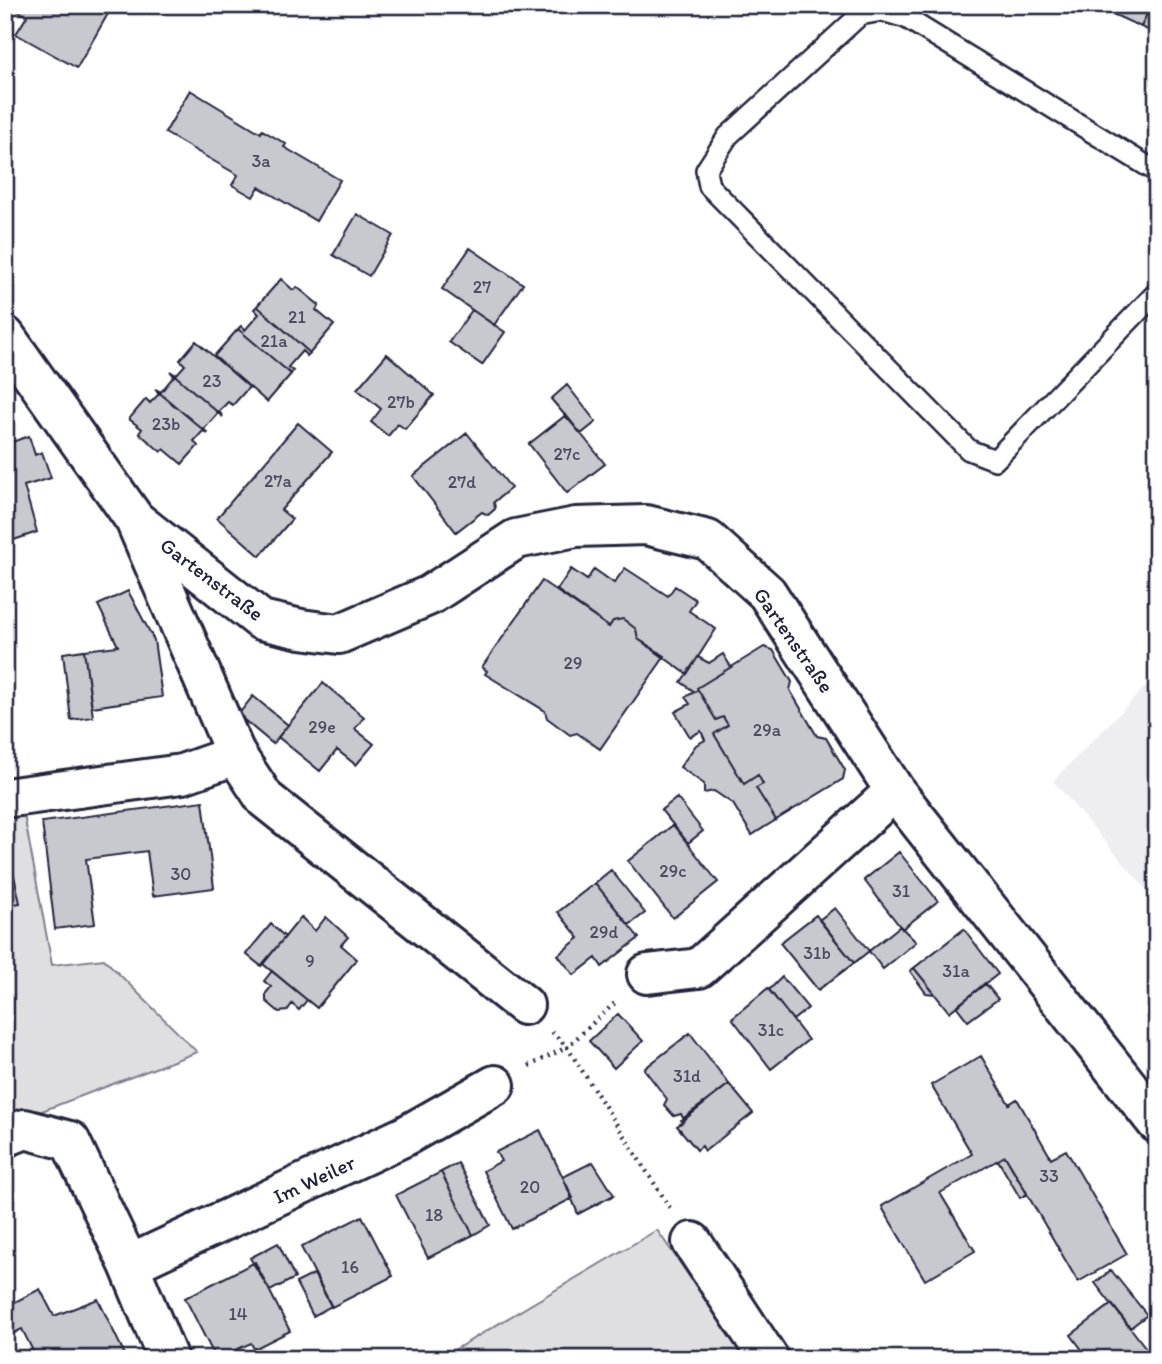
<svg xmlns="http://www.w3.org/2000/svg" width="1162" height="1364" font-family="Itim,sans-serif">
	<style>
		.built { fill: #eeeef1 }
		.green { fill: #dfdfe2; stroke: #80808e; stroke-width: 2 }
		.building { fill: #c8c8cf; stroke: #22223b; stroke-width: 2 }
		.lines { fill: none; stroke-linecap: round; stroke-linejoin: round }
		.lane-casing { stroke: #22223b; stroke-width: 24 }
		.street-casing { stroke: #22223b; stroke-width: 44 }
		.path { stroke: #22223b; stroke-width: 4.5; stroke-dasharray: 2 5; stroke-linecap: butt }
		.lane { stroke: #fff; stroke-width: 19 }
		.street { stroke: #fff; stroke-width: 38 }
		.labels { text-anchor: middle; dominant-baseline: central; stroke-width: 6; stroke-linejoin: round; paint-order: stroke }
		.number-label { font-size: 18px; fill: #4c4c60 }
		.street-label { font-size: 21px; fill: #22223b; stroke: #fff }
	</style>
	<rect width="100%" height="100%" fill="#fff"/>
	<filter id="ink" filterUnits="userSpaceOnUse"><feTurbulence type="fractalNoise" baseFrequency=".0143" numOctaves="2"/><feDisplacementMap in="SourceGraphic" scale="14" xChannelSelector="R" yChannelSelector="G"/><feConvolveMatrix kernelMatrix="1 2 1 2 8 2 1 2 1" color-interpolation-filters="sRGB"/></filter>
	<g filter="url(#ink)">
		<!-- built -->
		<path class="built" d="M1157 675V902L1053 781Z"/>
		<!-- green -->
		<path class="green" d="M23 809 52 965 104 959 197 1052 5 1125V811Z
			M657 1230 747 1359H439Z"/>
		<!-- building -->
		<path class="building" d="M113 5 77 68 16 34 27 16 10 6Z
			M1093 5H1151L1141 27Z
			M1151 5H1157V34L1141 27Z
			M190 90 261 133 262 130 286 144 284 147 340 180 316 221 259 187 253 197 232 185 238 175 165 133Z
			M357 214 393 235 369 276 333 255Z
			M470 248 523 284 494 325 442 289Z
			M281 279 293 290 297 287 319 305 316 310 334 325 310 353 257 306Z
			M257 306 310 353 307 356 302 351 288 367 293 371 291 374 238 329 241 326 245 330 259 314 254 309Z
			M472 310 505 332 482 365 449 342Z
			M238 329 291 374 267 402 214 356Z
			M196 341 249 387 233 405 228 402 219 411 223 417 170 371 176 375 185 365 180 360Z
			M387 354 434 395 405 429 398 424 388 436 371 422 381 409 357 389Z
			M170 371 223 417 218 413 204 429 208 434 155 389 161 392 174 376Z
			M567 385 596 422 581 434 551 399Z
			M155 389 208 434 203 431 194 441 198 446 182 464 164 449 161 452 139 433 142 429 129 419 146 399 150 403 159 394Z
			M566 415 605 464 567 493 529 444Z
			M5 422 12 442 29 436 35 455 42 452 51 478 24 486 37 532 8 542Z
			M298 423 332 452 281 510 292 519 260 556 217 518Z
			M467 433 511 488 494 502 495 509 488 515 482 512 456 532 413 476Z
			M625 568 668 596 675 586 696 600 689 611 716 629 687 674 638 639 636 629 623 619 613 621 609 627 557 590 571 569 587 580 594 569 614 583Z
			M542 581 609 627 613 621 623 619 636 629 638 639 665 656 600 749 577 733 570 735 547 718 545 711 485 674 487 671 482 667Z
			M128 591 154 640 162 697 92 707 84 650 118 646 98 605Z
			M764 647 773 650 792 682 790 690 817 736 826 738 845 770 843 779 776 820 756 788 763 784 758 775 744 784 714 734 728 725 723 717 716 720 697 688Z
			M84 650 93 717 71 720 63 653Z
			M723 654 731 667 697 688 698 690 695 692 681 682 698 657 709 663Z
			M323 683 364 717 355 729 374 744 356 765 337 750 320 771 278 737Z
			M698 690 716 720 723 717 728 725 714 734 744 784 758 775 763 784 756 788 776 820 752 835 733 804 714 791 704 793V784L680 767 696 745 705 740 701 731 690 737 675 712 690 704 685 697Z
			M253 696 288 725 273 744 238 715Z
			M677 798 703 831 688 843 661 810Z
			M203 801 214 888 153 896 147 851 86 859 95 924 55 929 42 822Z
			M673 825 718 882 673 918 628 861Z
			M8 848 20 903 5 906V849Z
			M899 852 938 901 902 929 864 880Z
			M611 870 645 913 629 925 595 883Z
			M595 883 639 938 602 967 596 958 574 975 558 955 579 938 558 912Z
			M835 908 869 951 854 963 819 920Z
			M816 915 854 963 818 990 780 943Z
			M301 917 315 931 326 917 348 937 341 945 357 959 317 1008 263 964Z
			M271 924 285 937 261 966 246 954Z
			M900 926 916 942 883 969 869 951Z
			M964 929 998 974 949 1012 914 968Z
			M914 968 935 994 926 993 910 971Z
			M272 971 307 1000 299 1010 292 1004 287 1011 279 1012 266 1001V993L271 987 264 981Z
			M782 977 808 1008 793 1020 769 990Z
			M985 983 998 999 968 1021 957 1007Z
			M768 988 808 1040 771 1069 732 1018Z
			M618 1014 643 1041 614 1068 589 1041Z
			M690 1033 729 1084 684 1120 681 1114 674 1116 664 1105 667 1099 644 1069Z
			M981 1056 1009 1104 1017 1099 1051 1158 1066 1150 1127 1254 1078 1282 1005 1156 940 1193 975 1251 925 1280 883 1209 882 1206 972 1154 931 1085Z
			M729 1084 753 1113 705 1151 702 1146 697 1150 677 1126 683 1122 681 1120Z
			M540 1130 573 1198 512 1229 483 1171 501 1161 496 1152Z
			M1005 1156 1026 1191 1027 1194 1020 1198 998 1160Z
			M593 1162 614 1195 578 1214 563 1177Z
			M458 1163 490 1225 473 1235 441 1172Z
			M441 1172 473 1235 428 1258 396 1195Z
			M362 1216 393 1276 332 1307 301 1247Z
			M278 1243 295 1278 270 1291 250 1258Z
			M255 1262 290 1331 254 1349 251 1343 216 1359 185 1298Z
			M1111 1270 1147 1315 1130 1328 1095 1283Z
			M314 1274 331 1306 313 1316 296 1283Z
			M40 1289 54 1316 98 1299 127 1359H37L22 1329 8 1336 5 1330V1307Z
			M1112 1304 1149 1352 1140 1359H1089L1071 1335Z"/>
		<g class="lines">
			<defs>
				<path id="lane" d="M1157 172 906 18 882 11 860 15 728 136 706 170 709 186 969 450 995 460 1157 292"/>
				<path id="street" d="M5 336 135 520 236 755 265 799 524 1005
					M135 520 261 620 301 629 339 634 430 595 516 539 576 527 646 525 708 540 767 593 895 791 1157 1123
					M5 798 182 774 236 755
					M647 974 699 968 895 791
					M5 1137 25 1129 70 1141 129 1265 168 1359
					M692 1242 769 1359
					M129 1265 405 1136 495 1085"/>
			</defs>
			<!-- lane casing -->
			<use href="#lane" class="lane-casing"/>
			<!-- street casing -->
			<use href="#street" class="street-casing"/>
			<!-- path -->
			<path class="path" d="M552 1032 567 1047 670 1208
				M529 1066 567 1047 617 1001"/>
			<!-- lane -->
			<use href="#lane" class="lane"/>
			<!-- street -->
			<use href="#street" class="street"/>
		</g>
	</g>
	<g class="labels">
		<!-- number labels -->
		<g class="number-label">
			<text x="261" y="161">3a</text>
			<text x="482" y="287">27</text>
			<text x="297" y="317">21</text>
			<text x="274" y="341">21a</text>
			<text x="212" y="381">23</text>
			<text x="401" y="402">27b</text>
			<text x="166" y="424">23b</text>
			<text x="567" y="454">27c</text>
			<text x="278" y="481">27a</text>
			<text x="462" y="482">27d</text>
			<text x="573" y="663">29</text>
			<text x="322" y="727">29e</text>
			<text x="767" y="730">29a</text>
			<text x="673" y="871">29c</text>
			<text x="181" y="874">30</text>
			<text x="901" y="891">31</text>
			<text x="604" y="932">29d</text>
			<text x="817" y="953">31b</text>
			<text x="310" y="961">9</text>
			<text x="956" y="971">31a</text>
			<text x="771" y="1030">31c</text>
			<text x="687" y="1076">31d</text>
			<text x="1049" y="1176">33</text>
			<text x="530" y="1187">20</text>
			<text x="434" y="1215">18</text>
			<text x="350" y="1267">16</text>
			<text x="238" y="1314">14</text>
		</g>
		<!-- street labels -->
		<g class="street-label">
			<text transform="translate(212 579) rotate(37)">Gartenstraße</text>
			<text transform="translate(794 640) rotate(55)">Gartenstraße</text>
			<text transform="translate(314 1179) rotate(-25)">Im Weiler</text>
		</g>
	</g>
	<!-- margin -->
	<rect width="1162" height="1364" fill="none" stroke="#fff" stroke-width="28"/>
	<rect x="14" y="14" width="1134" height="1336" fill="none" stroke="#22223b" stroke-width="2.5" filter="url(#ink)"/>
</svg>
